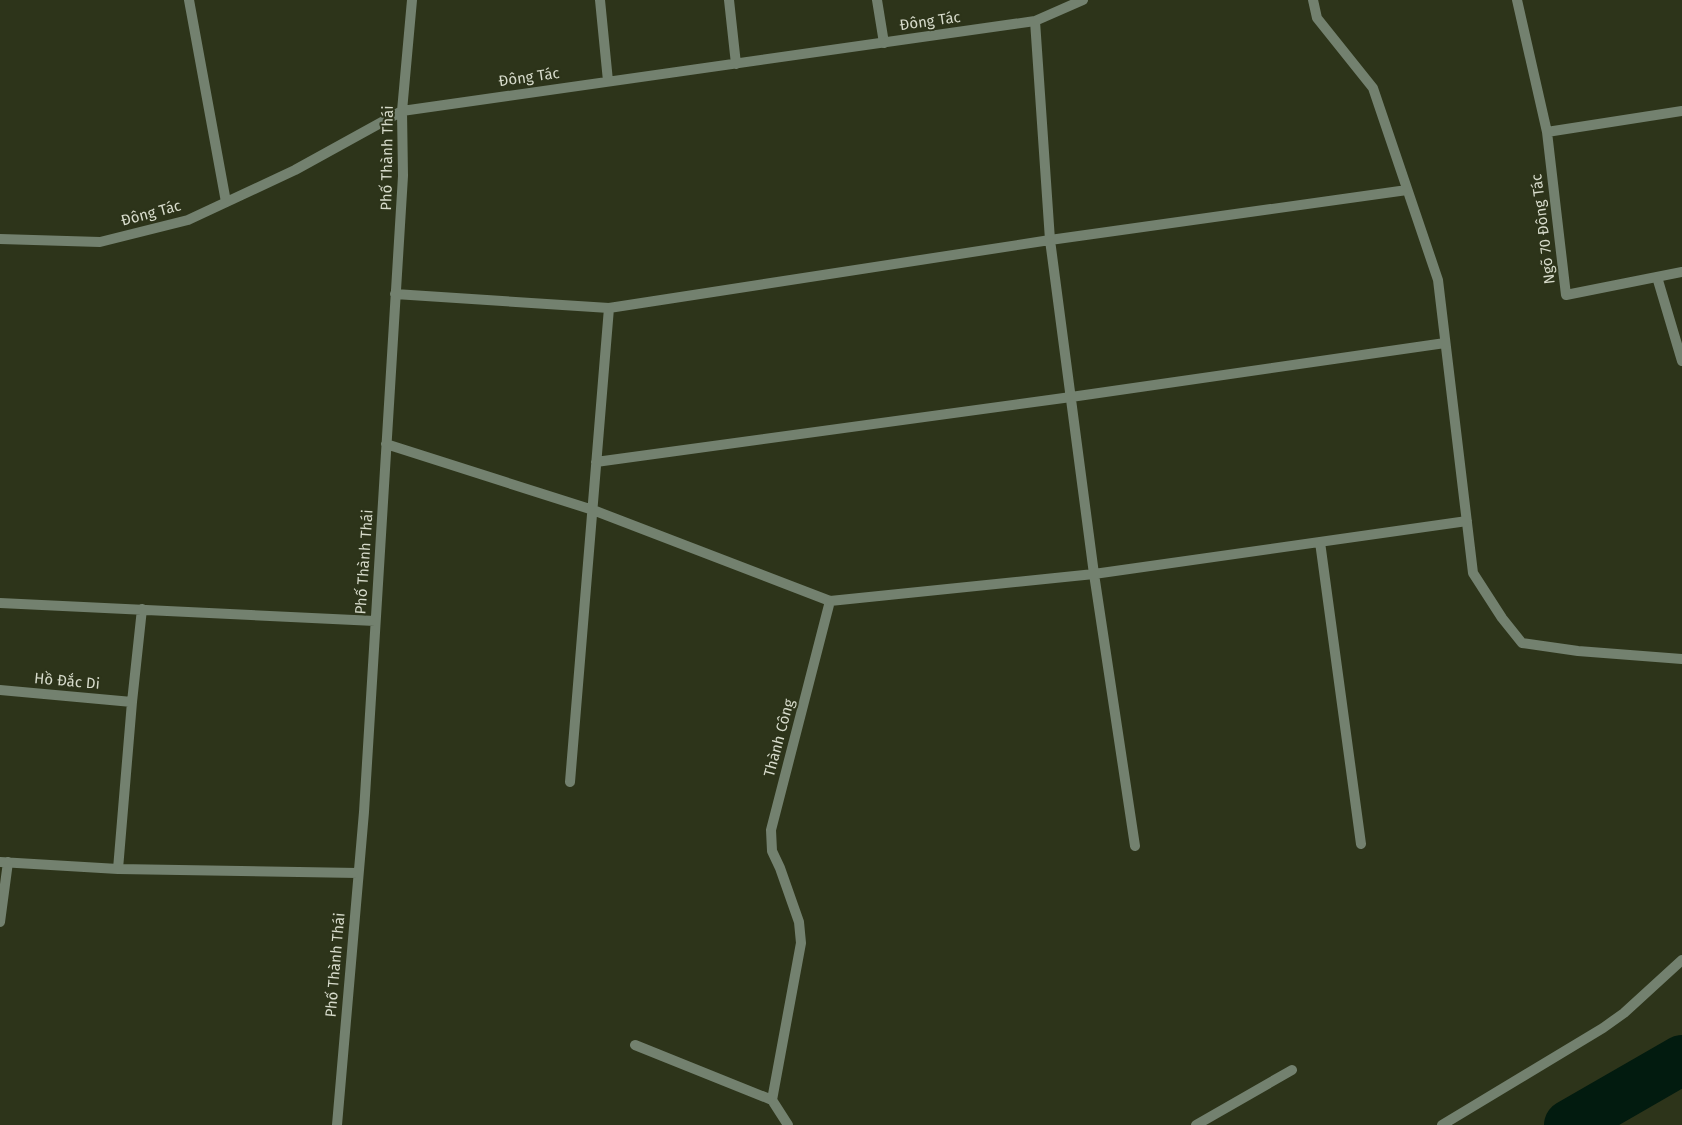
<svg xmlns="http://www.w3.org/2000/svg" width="1682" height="1125" font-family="'Fira Sans',sans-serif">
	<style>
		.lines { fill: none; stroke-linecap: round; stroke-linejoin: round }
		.river { stroke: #021b0f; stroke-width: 50 }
		.lane { stroke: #73816f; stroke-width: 10 }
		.street { stroke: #73816f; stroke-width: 10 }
		.labels { text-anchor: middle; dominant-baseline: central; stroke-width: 4; stroke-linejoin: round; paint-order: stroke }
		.street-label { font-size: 15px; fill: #d7dbcb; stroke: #2d341a }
	</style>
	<rect width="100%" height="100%" fill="#2d341a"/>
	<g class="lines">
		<!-- river -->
		<path class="river" d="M1569 1125 1682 1060"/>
		<!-- lane -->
		<path class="lane" d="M877 0 884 43"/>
		<!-- street -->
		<path class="street" d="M189 0 226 202
			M600 0 608 81
			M729 0 736 64
			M1313 0 1317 18 1373 88 1438 280 1473 573 1502 618 1522 643 1578 651 1682 659
			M1517 0 1547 132 1566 295 1682 272
			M1035 21 1050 240 1094 574 1135 846
			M1547 132 1682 111
			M0 239 100 242 188 220 295 170 402 111 1035 21 1083 0
			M1657 277 1682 361
			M395 294 609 308 1050 240 1407 190
			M386 444 593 510 830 601 771 830 772 851 780 868 799 922 801 943 772 1100 788 1125
			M596 462 1071 397 1445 343
			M1320 542 1361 844
			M830 601 1094 574 1467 521
			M0 603 375 621
			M0 690 132 702
			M570 782 609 308
			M0 862 118 869 358 873
			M118 869 132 702 142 609
			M0 922 8 862
			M635 1045 772 1100
			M337 1125 364 812 403 176 402 111 412 0
			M1196 1125 1292 1070
			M1442 1125 1603 1028 1624 1013 1682 960"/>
	</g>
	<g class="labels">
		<!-- street labels -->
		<g class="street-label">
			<text transform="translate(930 21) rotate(-8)">Đông Tác</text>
			<text transform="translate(529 77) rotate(-8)">Đông Tác</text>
			<text transform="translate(387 158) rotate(-89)">Phố Thành Thái</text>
			<text transform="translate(151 213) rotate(-15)">Đông Tác</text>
			<text transform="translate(1543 229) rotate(-97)">Ngõ 70 Đông Tác</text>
			<text transform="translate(364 562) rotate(-86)">Phố Thành Thái</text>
			<text transform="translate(67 681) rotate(5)">Hồ Đắc Di</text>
			<text transform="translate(779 738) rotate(-75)">Thành Công</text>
			<text transform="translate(335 965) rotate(-85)">Phố Thành Thái</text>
		</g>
	</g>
</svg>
